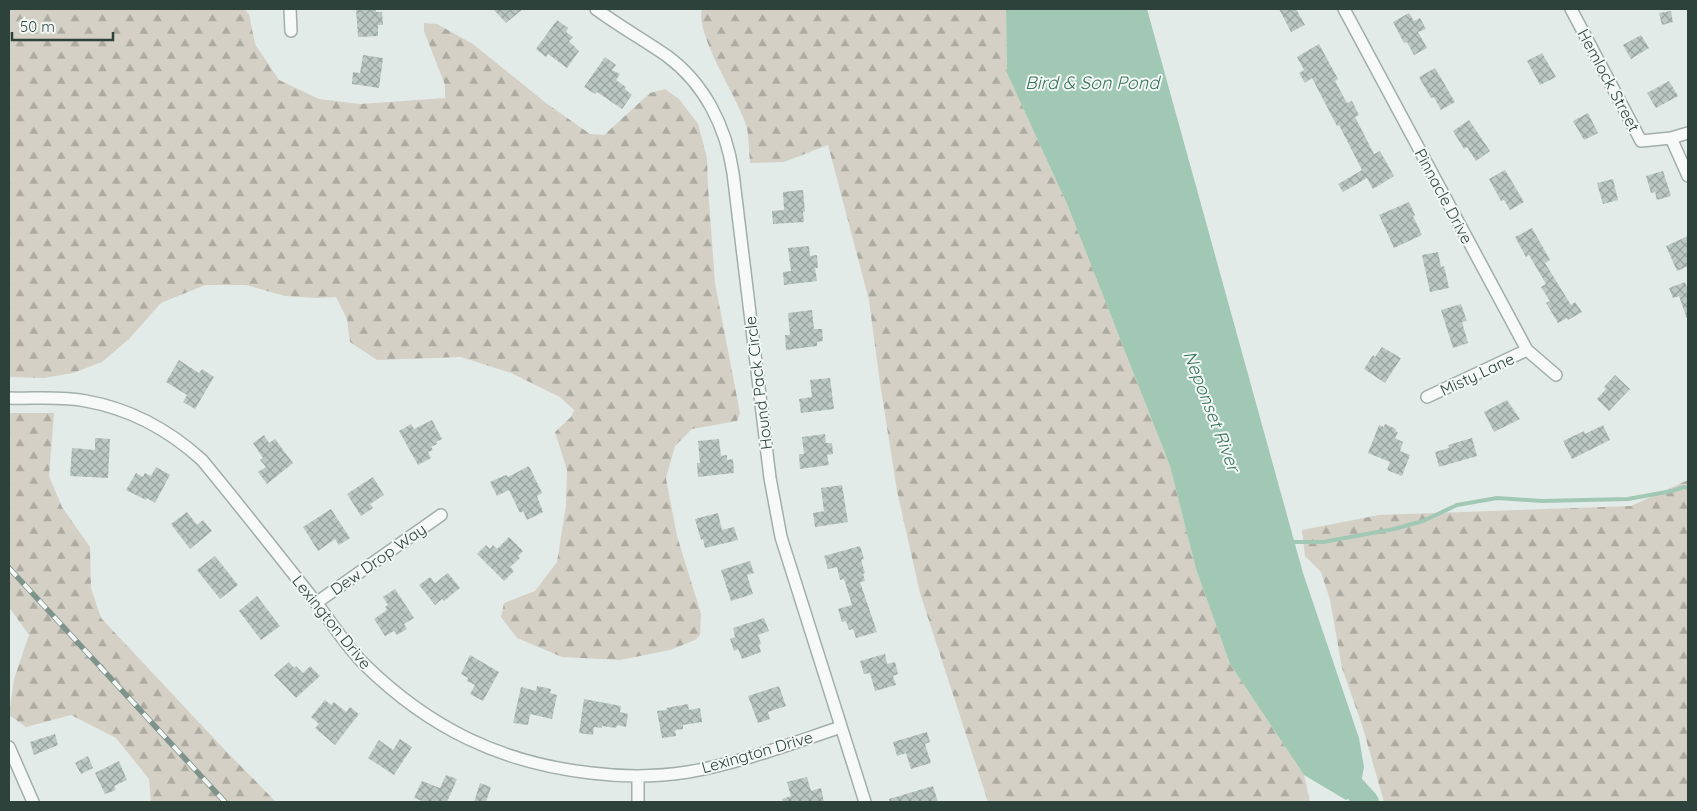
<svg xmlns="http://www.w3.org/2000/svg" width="1697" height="811" font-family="Quicksand,sans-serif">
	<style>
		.forest { fill: url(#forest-firs) }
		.water { fill: #a1c8b5 }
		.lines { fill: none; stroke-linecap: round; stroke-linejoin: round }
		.stream { stroke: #a1c8b5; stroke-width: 4 }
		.river { stroke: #a1c8b5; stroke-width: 24 }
		.building { fill: url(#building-cross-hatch) }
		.minor-casing { stroke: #a1aea9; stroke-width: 14 }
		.minor { stroke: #f6f9f8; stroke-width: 11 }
		.rail-casing { stroke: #7e938b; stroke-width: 5.5 }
		.rail { stroke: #f3f8f6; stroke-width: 4; stroke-dasharray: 11; stroke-linecap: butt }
		.labels { text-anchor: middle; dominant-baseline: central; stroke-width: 4; stroke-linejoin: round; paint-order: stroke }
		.street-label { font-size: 16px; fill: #2c423a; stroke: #f3f8f6 }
		.water-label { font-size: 18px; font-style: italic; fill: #387459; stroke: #f3f8f6 }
	</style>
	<defs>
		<pattern id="forest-firs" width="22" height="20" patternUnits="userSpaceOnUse" patternTransform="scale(1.25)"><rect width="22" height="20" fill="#d4d0c5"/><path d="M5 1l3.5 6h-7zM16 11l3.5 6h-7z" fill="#acaaa1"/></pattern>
		<pattern id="building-cross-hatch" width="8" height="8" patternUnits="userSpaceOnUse" patternTransform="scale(1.25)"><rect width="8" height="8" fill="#bbc7c2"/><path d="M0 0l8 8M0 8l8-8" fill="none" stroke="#98a39f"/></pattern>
	</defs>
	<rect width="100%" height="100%" fill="#e3ebe8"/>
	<!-- forest -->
	<path class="forest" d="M9 9H244L249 14 255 44 279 80 319 99 360 104 445 98V85L424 31V23L437 24 473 44 546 103 590 134 604 135 650 93 665 89 679 99 698 124 707 158 708 187 715 283 740 413 737 421 692 429 675 446 666 478 677 536 701 614 700 635 695 640 670 650 620 660 562 657 517 638 501 617 504 603 535 591 557 562 566 505 567 470 555 432 571 417 574 410 560 397 511 373 461 357 377 360 350 342 347 319 336 297 316 298 285 296 246 285H205L161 303 129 339 102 362 73 373 44 378 9 377Z
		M702 9H1006L1007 73 1067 204 1170 466 1196 569 1230 664 1304 775 1310 802H988L920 593 897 491 880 383 869 300 828 145 784 162 750 163C749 152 749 139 747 128 738 97 695 36 702 9Z
		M9 413H54L49 476 62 507 90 547 91 588 101 618 223 748 276 802H151L149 779 116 738 71 715 26 727 9 715 14 679 29 635 9 607Z
		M1688 480V802H1384L1362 725 1342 668 1330 600 1321 572 1305 556 1302 530 1379 515 1631 506Z"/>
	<!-- water -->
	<path class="water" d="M1006 9H1147L1303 573 1359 738 1364 767 1359 793 1346 800 1304 775 1230 664 1196 569 1170 466 1067 204 1007 73Z"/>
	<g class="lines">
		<!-- stream -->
		<path class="stream" d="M1292 542H1323L1394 529 1423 521 1457 505 1497 498 1542 501 1628 499 1672 491 1684 487 1688 488"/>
		<!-- river -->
		<path class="river" d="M1340 769 1346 779 1367 802"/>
	</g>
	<!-- building -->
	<path class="building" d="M356 9H376V12H382L383 25H378V36L358 37Z
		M493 9H523L506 23Z
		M1279 9H1296L1305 25 1291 32Z
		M1671 11 1673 22 1662 25 1659 13Z
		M1409 13 1414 21 1420 18 1426 29 1418 32 1427 48 1414 55 1407 42 1404 43 1393 22Z
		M557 20 568 28 566 32 573 37 569 41 579 51 567 68 548 54 546 57 536 49Z
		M1641 35 1649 48 1631 59 1623 45Z
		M1319 44 1338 79 1335 81 1347 103 1352 101 1359 115 1355 117 1374 154 1380 151 1394 176 1373 189 1367 178 1343 192 1338 184 1362 170 1339 125 1337 126 1312 78 1305 83 1299 73 1304 70 1297 57Z
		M1542 53 1556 77 1540 85 1527 61Z
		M363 55 383 58 379 88 352 84 353 72 360 73Z
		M605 57 616 65 612 70 620 74 616 80 626 87 625 89 632 95 622 109 597 92 595 94 584 87Z
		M1435 68 1455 102 1441 110 1434 97 1431 98 1419 77Z
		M1669 81 1678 96 1656 108 1647 93Z
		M1588 113 1598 133 1584 140 1573 121Z
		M1469 120 1490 151 1476 161 1467 147 1464 149 1453 131Z
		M1505 170 1524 202 1510 210 1504 200 1501 201 1489 179Z
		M1663 171 1671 196 1657 200 1655 192 1651 193 1646 176Z
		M1613 179 1618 200 1603 204 1597 183Z
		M803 190 805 212H803L804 222 773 224 772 211 784 210 783 192Z
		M1409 202 1415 215 1413 216 1422 235 1394 248 1379 215Z
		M1532 228 1550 260 1545 263 1571 305 1575 302 1582 312 1568 320 1567 318 1558 323 1546 303 1550 301 1541 287 1546 284 1529 255 1526 257 1515 237Z
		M1688 236V266L1677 271 1666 246Z
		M809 246 810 256 817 255 818 268H815L817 281 784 285 783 272 791 271 788 248Z
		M1438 252 1441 267 1444 266 1449 288 1430 292 1422 255Z
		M1685 282 1688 291 1687 319 1679 296 1673 298 1669 288Z
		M1461 304 1467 321 1462 322 1468 343 1453 348 1441 310Z
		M812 310 814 329H822L823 341 817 342V346L786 350 785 335H790L788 313Z
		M1382 347 1401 358 1385 383 1364 369 1373 355 1375 357Z
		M179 360 199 373 202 369 214 377 195 409 183 402 187 395 166 382Z
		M1615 375 1630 389 1609 411 1597 399 1606 389 1604 387Z
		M830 378 834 409 801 413 799 399 812 397 810 380Z
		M1507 400 1520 419 1494 432 1484 412Z
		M432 420 442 439 436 442 437 444 431 447 433 450 428 452 431 458 418 465 399 431 411 424 414 429Z
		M1385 424 1396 429 1395 431 1398 432 1395 438 1403 442 1400 451 1410 455 1402 476 1387 470 1390 462 1368 453 1379 425 1384 427Z
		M1603 425 1610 440 1572 459 1563 441 1584 431 1585 434Z
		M825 434 826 443H832L833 454 827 455 829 465 800 469 799 454H804L802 437Z
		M264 435 269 443 275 439 293 463 267 484 258 472 266 467 260 460 263 458 253 443Z
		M95 438 110 439 108 478 70 476 72 448 95 450Z
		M1472 438 1477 456 1439 467 1435 452 1449 448 1448 445Z
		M719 439 721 456 727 455V460L733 459 734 473 698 477 697 463H700L698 441Z
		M529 466 542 493 537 496 543 512 527 520 523 511 520 513 509 490 497 496 490 482 506 475 508 477Z
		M156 467 170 475 155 503 147 498 146 500 126 490 136 473 143 477 145 473 151 476Z
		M373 477 384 495 370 504 373 508 361 516 347 494Z
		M842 485 848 522 815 527 813 513 824 511 821 488Z
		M331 509 350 538 339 545 335 539 318 551 303 527Z
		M187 512 197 525 203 520 212 531 190 549 171 524Z
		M718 513 722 530 734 527 738 540 705 548 703 539 701 540 695 519Z
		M509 537 523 551 518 556 520 558 510 567 514 571 504 581 477 554 486 545 490 549 493 545 497 549Z
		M860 546 864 559 861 560 865 573 863 574 865 581 860 582 877 632 856 638 853 629 849 630 846 621 842 622 838 609 852 605 844 579 840 580 837 567 828 569 824 556Z
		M215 556 238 585 220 599 197 570Z
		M750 561 754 573 747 575 753 594 731 601 721 570Z
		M448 573 460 588 444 601 442 599 435 605 419 585 430 577 435 583Z
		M395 589 414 618 404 624 407 629 397 635 394 631 385 636 374 619 387 610 385 607 388 605 383 597Z
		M257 596 280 626 261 640 239 611Z
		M764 618 769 631 758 635 761 644 759 645 761 652 742 659 738 649 734 651 730 639 735 637 733 628Z
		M885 654 887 664 895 662 898 674 893 676 896 685 875 691 870 673 864 674 860 661Z
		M470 655 499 672 483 701 470 694 475 685 467 681 468 678 461 674Z
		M289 662 294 668 296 666 303 673 310 666 320 676 296 698 274 675Z
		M537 686 551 689 550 693 557 695 552 719 530 714 528 725 513 723 521 687 536 691Z
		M779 686 786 706 768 712 770 719 758 723 748 696Z
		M584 699 621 706 620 712 628 714 626 727 617 725 616 728 602 726V728L594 727 593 735 579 733Z
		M325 700 331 705 334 702 346 712 350 707 359 714 335 745 315 728 319 724 311 717Z
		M688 704 689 710 700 708 702 722 683 725V729L675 730 676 736 662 738 657 711 667 710 666 708Z
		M927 732 930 742 925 744 931 763 911 769 906 753 897 756 893 742Z
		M55 734 58 745 34 755 30 742Z
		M400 739 412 747 394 775 368 758 379 740 393 750Z
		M88 756 93 768 81 774 75 763Z
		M119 761 127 780 114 786 116 790 105 794 95 773Z
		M446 775 457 779 447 802H425L414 798 422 781 440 788Z
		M807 777 811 791 821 788 824 802H783L782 799 791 796 787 782Z
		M480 783 491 787 486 802H474Z
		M933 786 938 802H890L889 799Z"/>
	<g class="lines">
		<defs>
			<path id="minor" d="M290 9 291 31
				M596 9C619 26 644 40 667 56 705 84 726 127 733 173L770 478 781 537 865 802
				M1344 9 1527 350 1556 375
				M1571 9 1641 141 1671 138 1688 133
				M1671 138 1688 176
				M1427 397 1527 350
				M9 398C34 399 61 396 86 401 131 409 169 430 202 460 240 506 277 553 314 600 331 621 345 645 364 664 429 728 501 763 591 773 623 777 656 777 688 772 740 763 790 744 841 727
				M316 603 441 515
				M9 747 33 802
				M638 802V777"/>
		</defs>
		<!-- minor casing -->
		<use href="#minor" class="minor-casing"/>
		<!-- minor -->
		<use href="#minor" class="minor"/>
		<defs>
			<path id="rail" d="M9 568 225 802"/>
		</defs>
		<!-- rail casing -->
		<use href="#rail" class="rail-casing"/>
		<!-- rail -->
		<use href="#rail" class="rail"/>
	</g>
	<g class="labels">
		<!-- street labels -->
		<g class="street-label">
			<text transform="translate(1609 80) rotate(62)">Hemlock Street</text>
			<text transform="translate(1444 196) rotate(62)">Pinnacle Drive</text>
			<text transform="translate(1477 374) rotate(-25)">Misty Lane</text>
			<text transform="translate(758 383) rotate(-97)">Hound Pack Circle</text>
			<text transform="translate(378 559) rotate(-35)">Dew Drop Way</text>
			<text transform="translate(332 622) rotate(51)">Lexington Drive</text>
			<text transform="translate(757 752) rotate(-16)">Lexington Drive</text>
		</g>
		<!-- water labels -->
		<g class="water-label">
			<text x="1092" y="82">Bird &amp; Son Pond</text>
			<text transform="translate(1212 411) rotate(69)">Neponset River</text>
		</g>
	</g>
	<!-- border -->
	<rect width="1697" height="811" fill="none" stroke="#2c423a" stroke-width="20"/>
	<!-- scale -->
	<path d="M12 32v8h101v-8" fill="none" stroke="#2c423a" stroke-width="2.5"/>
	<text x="20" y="32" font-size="15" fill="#2c423a" stroke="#f3f8f6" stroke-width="4" paint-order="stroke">50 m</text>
</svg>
